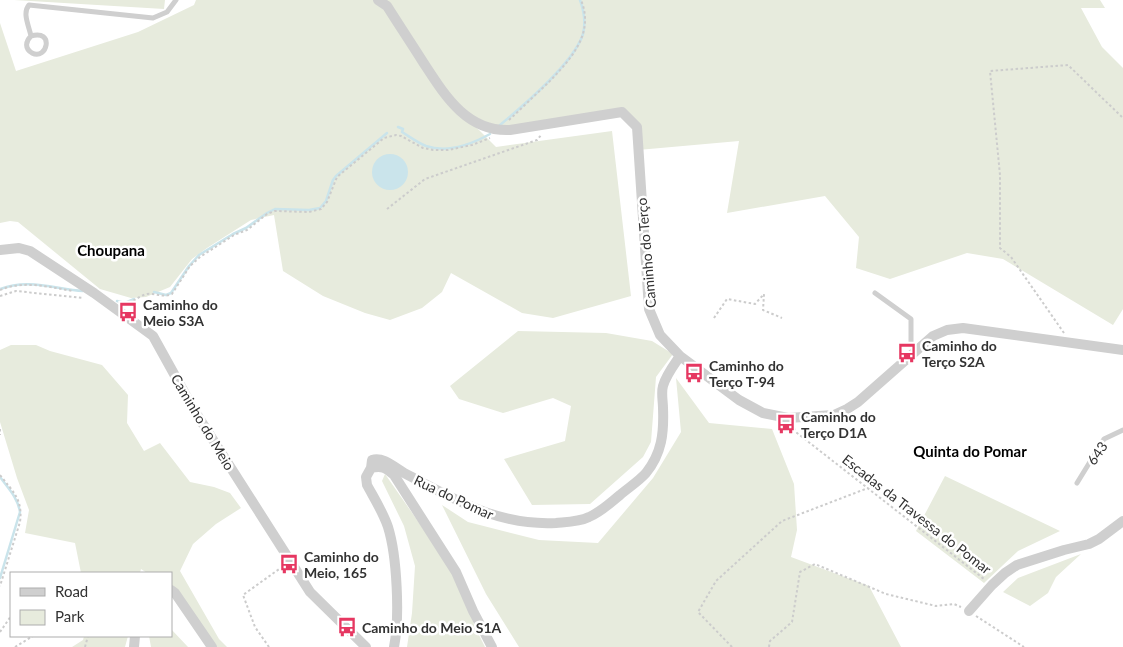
<svg xmlns="http://www.w3.org/2000/svg" width="1123" height="647" font-family="Lato,sans-serif">
	<style>
		.green { fill: #e7ebdd }
		.water { fill: #cae4eb }
		.lines { fill: none; stroke-linecap: round; stroke-linejoin: round }
		.stream { stroke: #cae4eb; stroke-width: 2.5 }
		.path { stroke: #ccc; stroke-width: 2; stroke-dasharray: 2.5 2.5; stroke-linecap: butt }
		.lane { stroke: #cfcfcf; stroke-width: 5 }
		.street { stroke: #cfcfcf; stroke-width: 10 }
		.labels { text-anchor: middle; dominant-baseline: central; stroke-width: 5; stroke-linejoin: round; paint-order: stroke }
		.street-label { font-size: 14px; fill: #323232; stroke: #fff }
		.poi-label { font-size: 14px; font-weight: bold; fill: #323232; stroke: #fff; text-anchor: start }
		.neighbourhood-label { font-size: 15px; font-weight: bold; fill: #000; stroke: #fff }
	</style>
	<rect width="100%" height="100%" fill="#fff"/>
	<!-- green -->
	<path class="green" d="M14 0H165L164 9Z
		M196 0H1100L1105 8H1081L1102 47 1123 68V309L1113 325 1003 259 967 253 890 279 856 268 859 237 825 196 727 213 739 141 638 150 637 127 621 112 510 130 465 116 496 147 612 131 631 296 553 318 522 313 451 273 442 292 422 308 390 320 365 313 323 296 283 271 274 215 251 220 207 248 192 259 170 287 146 297 131 298 100 289 18 222 10 221 0 223V23L16 71 138 32 194 5Z
		M518 331 606 333 652 341 673 354 656 377 651 442 643 457 590 504 532 505 504 459 565 441 571 406 553 398 503 413 459 399 450 386Z
		M11 345H36L50 351 102 365 128 395 127 423 144 451 160 443 190 482 214 487 230 493 241 508 216 524 193 544 180 571 219 639 227 647H215L171 591V573H147L141 569 140 573H81L75 543 25 533 29 510 17 478 0 422V350Z
		M676 378 709 423 772 429 794 484 797 530 791 557 869 586 901 647H519L486 594 442 505 468 522 539 540 598 543 653 478 681 432Z
		M385 474 454 573 476 629 485 647H407L412 613 415 566 404 526 382 481Z
		M945 476 1060 531 1018 551 984 583 916 531Z
		M1081 554 1056 577 1048 593 1030 606 1003 592 1018 578Z
		M171 629 188 647H151L149 636H171Z
		M84 636H128L125 647H72L83 640Z"/>
	<!-- water -->
	<path class="water" d="M372 172a18 18 0 1 1 36 0a18 18 0 1 1-36 0Z"/>
	<g class="lines">
		<!-- stream -->
		<path class="stream" d="M500 125C523 106 574 62 583 34 586 22 584 11 580 0
			M398 127 403 129 402 132C410 137 418 143 426 146 447 153 472 144 490 134
			M0 289C28 278 55 289 83 291
			M154 292 166 295 171 293 189 266 199 255 233 234 246 228 267 213 275 209 309 210 320 208 326 201 333 180 336 176 387 133
			M117 301 125 303 134 299
			M0 477C8 488 18 498 20 512L0 578"/>
		<!-- path -->
		<path class="path" d="M509 120C522 108 535 95 548 83 570 60 595 34 581 0
			M387 209 425 179 537 140 542 134
			M0 290C24 280 48 287 73 291
			M0 296 16 291 83 298
			M124 304C133 303 138 296 147 294 156 293 163 298 172 294L190 266 200 257 234 235 247 230 267 214 275 211 309 212 321 209 327 202 337 177 384 138 396 135 401 136 423 148 433 150H448L472 145 490 138
			M714 318 727 299 755 304 764 294 763 310 782 318
			M1064 333 1011 257 1000 248V175L990 71 1068 65 1123 118
			M794 428 797 433 984 579
			M0 429V435
			M0 475C13 492 23 499 20 522L0 586
			M976 616 1024 647
			M0 632 11 616
			M15 647 33 636
			M85 647 88 636
			M269 647 255 627 243 595 282 567
			M732 647 698 612 716 581 782 521 868 488
			M769 647 770 641 792 622 800 572 815 564 886 594 936 606 954 604 961 607"/>
		<!-- lane -->
		<path class="lane" d="M31 36C55 29 47 61 32 53 24 48 26 41 31 36 29 26 22 13 29 5L153 18 167 12 176 0
			M875 293 911 319V344L916 350
			M1077 483 1104 439 1123 430"/>
		<!-- street -->
		<path class="street" d="M378 0 387 6C399 25 411 43 423 62 444 94 466 132 510 130L622 112 637 127 649 309 660 335 680 356 739 400 763 413 788 418 834 415 847 409 858 402 933 336 947 330 963 328 1123 350
			M0 250 19 248 30 251 94 293 153 336 194 410 310 592 366 647
			M371 468 372 460C384 456 396 469 406 474 456 500 498 526 556 523 567 522 579 522 589 517 601 512 610 503 620 495 628 488 639 481 646 473 662 453 664 433 663 408 663 401 661 393 663 386 666 375 674 365 680 356
			M171 590 175 593 212 647
			M969 611 992 585 1005 573 1017 565 1064 550 1089 544 1099 539 1123 521
			M134 647 135 636
			M394 647C400 617 397 556 388 527 383 512 374 498 367 485L366 477 371 468C382 465 386 468 394 475L456 572 473 611 492 647"/>
	</g>
	<!-- icons -->
	<defs>
		<symbol id="bus-bare" viewBox="-9 -9 18 18"><path d="M-5-6H5V4H4V6H2V4H-2V6H-4V4H-5ZM-3.5-4V0h7V-4ZM-3.5 1.2v1.5H-2V1.2ZM2 1.2v1.5H3.5V1.2Z" fill="#e63761" stroke="#fff" stroke-width="2.5" paint-order="stroke"/></symbol>
	</defs>
	<g fill-rule="evenodd">
		<use href="#bus-bare" x="114" y="298" width="28" height="28"/>
		<use href="#bus-bare" x="893" y="339" width="28" height="28"/>
		<use href="#bus-bare" x="680" y="359" width="28" height="28"/>
		<use href="#bus-bare" x="772" y="410" width="28" height="28"/>
		<use href="#bus-bare" x="275" y="550" width="28" height="28"/>
		<use href="#bus-bare" x="333" y="613" width="28" height="28"/>
	</g>
	<g class="labels">
		<!-- street labels -->
		<g class="street-label">
			<text transform="translate(646 253) rotate(-95)">Caminho do Terço</text>
			<text transform="translate(203 422) rotate(59)">Caminho do Meio</text>
			<text transform="translate(1097 453) rotate(-55)">643</text>
			<text transform="translate(454 497) rotate(25)">Rua do Pomar</text>
			<text transform="translate(917 514) rotate(38)">Escadas da Travessa do Pomar</text>
		</g>
		<!-- poi labels -->
		<g class="poi-label">
			<text x="143" y="304">Caminho do<tspan x="143" dy="16">Meio S3A</tspan></text>
			<text x="922" y="345">Caminho do<tspan x="922" dy="16">Terço S2A</tspan></text>
			<text x="709" y="365">Caminho do<tspan x="709" dy="16">Terço T-94</tspan></text>
			<text x="801" y="416">Caminho do<tspan x="801" dy="16">Terço D1A</tspan></text>
			<text x="304" y="556">Caminho do<tspan x="304" dy="16">Meio, 165</tspan></text>
			<text x="362" y="627">Caminho do Meio S1A</text>
		</g>
		<!-- neighbourhood labels -->
		<g class="neighbourhood-label">
			<text x="111" y="250">Choupana</text>
			<text x="970" y="451">Quinta do Pomar</text>
		</g>
	</g>
	<!-- legend -->
	<rect x="10" y="572" width="162" height="65" fill="#ffffff" stroke="#adadad"/>
	<rect x="20" y="588" width="25" height="8" fill="#cfcfcf" stroke="#adadad"/>
	<text x="55" y="597" font-size="15" fill="#323232">Road</text>
	<rect x="20" y="610" width="25" height="15" fill="#e7ebdd" stroke="#adadad"/>
	<text x="55" y="622" font-size="15" fill="#323232">Park</text>
</svg>
